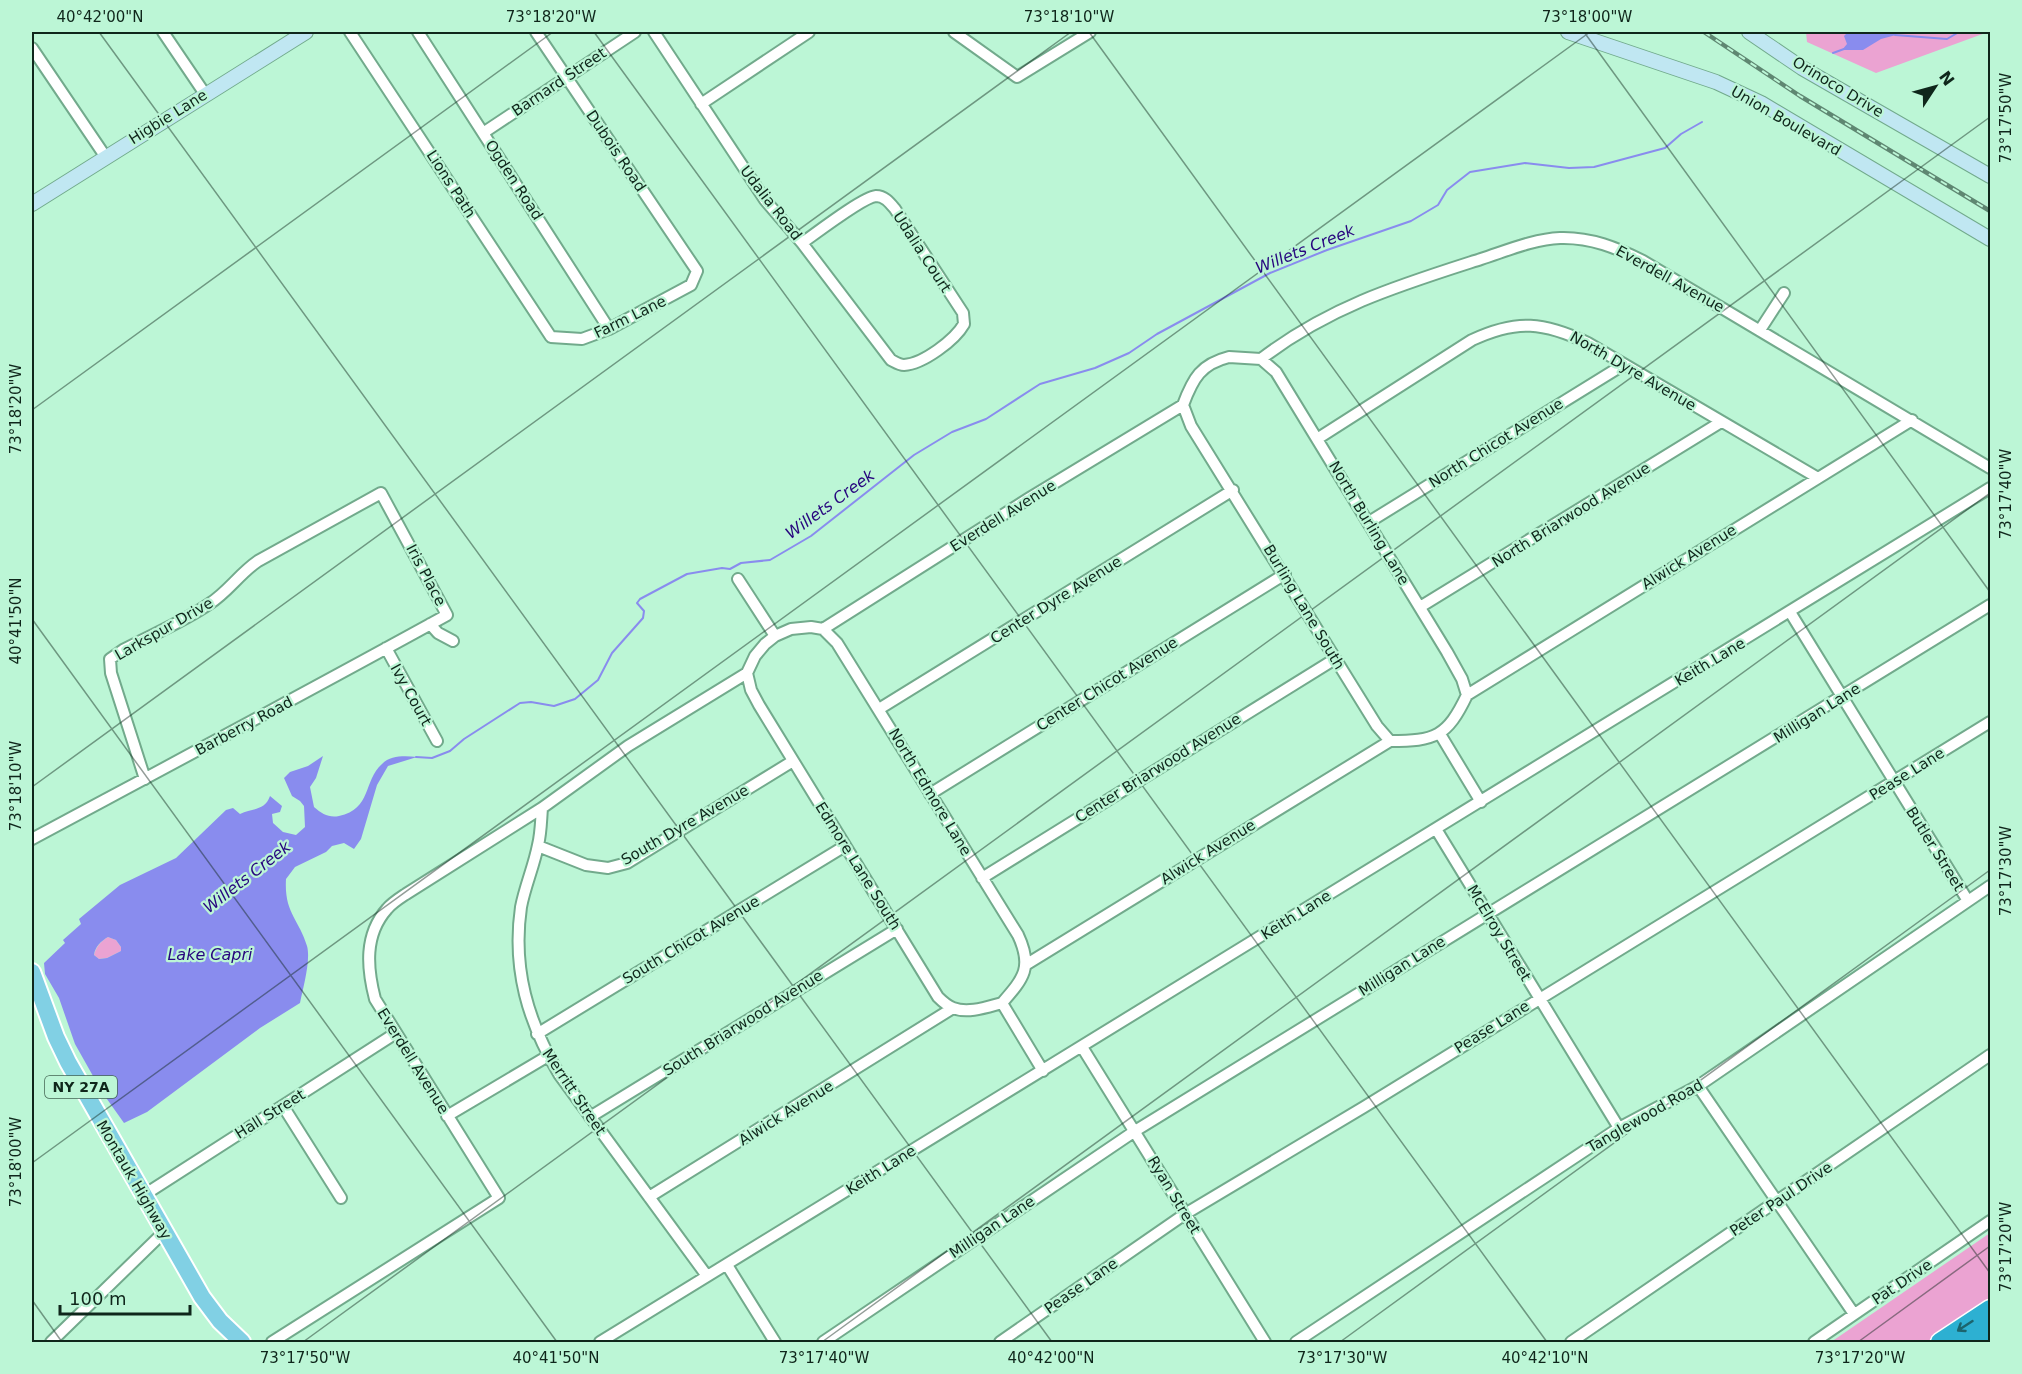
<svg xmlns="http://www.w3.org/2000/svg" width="2022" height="1374" font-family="'DejaVu Sans',sans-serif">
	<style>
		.green { fill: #eba3d2 }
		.water { fill: #898cee; fill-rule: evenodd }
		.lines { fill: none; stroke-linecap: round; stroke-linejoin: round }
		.stream { stroke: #898cee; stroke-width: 2 }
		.street-casing { stroke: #72aa8c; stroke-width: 14 }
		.secondary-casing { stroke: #72aa8c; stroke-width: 16 }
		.primary-casing { stroke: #fff; stroke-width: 20 }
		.highway-casing { stroke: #fff; stroke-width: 21 }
		.street { stroke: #fff; stroke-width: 10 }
		.secondary { stroke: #c0e7f2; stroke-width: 14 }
		.primary { stroke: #81d0e4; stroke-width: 16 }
		.highway { stroke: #2db0d2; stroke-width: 18 }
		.rail-casing { stroke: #5f8772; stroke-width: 4.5 }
		.rail { stroke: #bcf6d6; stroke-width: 2; stroke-dasharray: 7; stroke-linecap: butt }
		.oneway { stroke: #1c646d }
		.ticks { fill: none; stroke: #0f261b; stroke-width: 1.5; stroke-opacity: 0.45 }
		.labels { text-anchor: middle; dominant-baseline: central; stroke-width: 4.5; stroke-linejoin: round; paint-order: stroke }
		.shield { fill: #bcf6d6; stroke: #436453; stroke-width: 1.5 }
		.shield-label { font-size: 14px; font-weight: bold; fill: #0f261b }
		.street-label { font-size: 15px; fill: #0f261b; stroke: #bcf6d6 }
		.water-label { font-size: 16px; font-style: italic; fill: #27067e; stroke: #bcf6d6 }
		.neatline { fill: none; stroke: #0f261b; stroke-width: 2 }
		.ticks-label { font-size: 15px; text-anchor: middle; fill: #0f261b }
	</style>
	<rect width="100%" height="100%" fill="#bcf6d6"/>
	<!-- green -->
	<path class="green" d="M1806 32H1988L1876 73 1807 42Z
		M108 937 116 940 121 947V951L107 958 99 959 94 955C96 947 101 941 108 937Z
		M1990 1233V1303L1931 1342H1831Z"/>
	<!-- water -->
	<path class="water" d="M1848 32H1891L1896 35 1881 39 1863 50H1842L1847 44 1844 36Z
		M323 756 316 778 310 787 314 807C322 814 329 818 339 816 372 809 363 781 382 764 391 755 405 756 417 757L388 766 377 785 361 839 354 849 344 843 332 846 326 852 295 867 286 879C284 913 299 919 307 946 311 960 303 988 300 1003L260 1028 147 1112 124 1123 102 1092 75 1044 59 998 45 974 44 963 65 943 63 940 81 924 79 919 120 885 176 858 226 810 233 808 240 814C252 808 265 811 270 796L282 806 280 812 272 814 273 823 283 832 296 835 305 827 304 806 300 801 292 796 284 778 290 772 308 766ZM108 937 116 940 121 947V951L107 958 99 959 94 955C95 947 101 941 108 937Z"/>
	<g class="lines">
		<!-- stream -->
		<path class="stream" d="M1895 35 1947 39 1959 32
			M1833 53 1844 49
			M416 757 432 758 450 751 464 739 520 703 531 702 554 706 575 699 598 680 612 653 643 618 644 611 637 603 640 599 687 574 722 568 730 569 741 563 770 560 811 536 914 455 952 432 986 419 1040 384 1095 368 1129 353 1157 334 1270 273 1327 250 1411 221 1438 205 1447 190 1470 172 1525 163 1569 168 1594 167 1665 148 1681 134 1702 122"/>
		<defs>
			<path id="street" d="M163 32 205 94
				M350 32 551 337 582 339 609 329 691 285 697 271 536 32
				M418 32 609 329
				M654 32 765 200 802 243 891 360C895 362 899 365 904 365 923 364 955 340 964 324L963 313 895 209C890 203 885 196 876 196 863 197 815 234 802 243
				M954 32 1017 77 1090 32
				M32 48 105 156
				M701 104 809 32
				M483 133 635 32
				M1760 330 1784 293
				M1229 357 1261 359 1276 372 1447 652 1462 679 1467 695C1447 737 1435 741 1390 741L1377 726 1191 426 1183 405C1193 378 1201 364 1229 357Z
				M1261 359C1330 306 1400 285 1481 259 1506 251 1534 239 1560 238 1591 237 1617 248 1643 261L1990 468
				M1317 439 1472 340C1517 319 1544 322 1588 343L1818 478
				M1369 522 1623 365
				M738 579 775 636
				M1420 607 1721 422
				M1790 612 1968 901
				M430 624 438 633 453 641
				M823 629 1028 499 1183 405
				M386 648 437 741
				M747 673 751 690 759 705 938 997C942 1001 948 1006 953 1008 968 1014 987 1007 1002 1003
				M1467 695 1912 420
				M879 709 1233 490
				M1440 734 1481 802
				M930 794 1285 574
				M542 808C541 820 541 833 538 845 534 866 525 886 521 907 512 969 528 1022 559 1074L707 1276
				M1436 829 1619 1128
				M32 839C170 765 309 691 447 615L381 493 258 561C239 574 228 592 209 604 183 622 151 635 123 650L110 659 111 673 145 779
				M538 846 586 865 608 868 627 863 793 761
				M982 878 1335 659
				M1027 964 1390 741
				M1002 1003 1043 1071
				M537 1034 845 846
				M1082 1047 1265 1342
				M1698 1086 1854 1314
				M283 1106 341 1198
				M447 1116 548 1056
				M590 1117 897 929
				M144 1195 396 1033
				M649 1197 953 1008
				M727 1265 775 1342
				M51 1342 165 1231
				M272 1342 499 1198 375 999C367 968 364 935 387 909 392 903 400 898 406 894L542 808 628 746 747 673 755 656 765 644 775 636 791 629 811 627 823 629 837 643 1018 935C1033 967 1024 978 1002 1003
				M600 1342 1990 488
				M823 1342 1135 1131 1990 605
				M1000 1342 1185 1214 1364 1107 1990 722
				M1296 1342 1619 1128 1698 1086 1990 886
				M1571 1342 1990 1055
				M1814 1342 1990 1221"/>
			<path id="secondary" d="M1568 32 1716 82 1761 103 1990 239
				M1749 32 1802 68 1990 176
				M32 204 306 32"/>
			<path id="primary" d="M32 972 56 1037 68 1062 202 1297 220 1321 242 1342"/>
			<path id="highway" d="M1940 1342 1990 1309
				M1967 1342 1990 1328"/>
		</defs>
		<!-- street casing -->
		<use href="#street" class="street-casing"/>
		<!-- secondary casing -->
		<use href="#secondary" class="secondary-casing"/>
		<!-- primary casing -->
		<use href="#primary" class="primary-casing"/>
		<!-- highway casing -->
		<use href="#highway" class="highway-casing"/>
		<!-- street -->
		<use href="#street" class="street"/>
		<!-- secondary -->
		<use href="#secondary" class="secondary"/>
		<!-- primary -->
		<use href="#primary" class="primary"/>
		<!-- highway -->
		<use href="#highway" class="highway"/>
		<defs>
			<path id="rail" d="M1704 32 1800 96 1990 211"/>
		</defs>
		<!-- rail casing -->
		<use href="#rail" class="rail-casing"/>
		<!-- rail -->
		<use href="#rail" class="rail"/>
	</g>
	<!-- one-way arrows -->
	<defs><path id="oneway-shaft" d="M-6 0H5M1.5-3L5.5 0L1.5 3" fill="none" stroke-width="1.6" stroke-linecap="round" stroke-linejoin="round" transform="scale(1.5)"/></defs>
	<use class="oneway" href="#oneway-shaft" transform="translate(1965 1326) rotate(147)"/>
	<!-- ticks -->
	<path class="ticks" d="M99 32 1052 1342M594 32 1547 1342M1089 32 1990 1273M1584 32 1990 592M32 34 35 32M32 410 553 32M32 619 557 1342M32 787 1071 32M32 1163 1590 32M32 1300 62 1342M303 1342 1990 117M822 1342 1990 493M1340 1342 1990 870M1858 1342 1990 1246"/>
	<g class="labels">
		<!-- shield labels -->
		<rect class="shield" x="45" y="1076" width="72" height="22" rx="4.5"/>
		<g class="shield-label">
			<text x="81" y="1087">NY 27A</text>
		</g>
		<!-- street labels -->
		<g class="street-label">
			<text transform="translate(559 82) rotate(-34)">Barnard Street</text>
			<text transform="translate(1838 87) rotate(31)">Orinoco Drive</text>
			<text transform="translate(168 117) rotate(-32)">Higbie Lane</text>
			<text transform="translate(1786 121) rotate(30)">Union Boulevard</text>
			<text transform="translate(616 151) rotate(56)">Dubois Road</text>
			<text transform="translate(514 180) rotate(57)">Ogden Road</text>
			<text transform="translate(451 184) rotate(57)">Lions Path</text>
			<text transform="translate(771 203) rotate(52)">Udalia Road</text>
			<text transform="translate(922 252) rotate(57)">Udalia Court</text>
			<text transform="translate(1670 279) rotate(29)">Everdell Avenue</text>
			<text transform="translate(630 317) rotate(-26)">Farm Lane</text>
			<text transform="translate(1633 371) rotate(30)">North Dyre Avenue</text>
			<text transform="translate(1496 443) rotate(-32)">North Chicot Avenue</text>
			<text transform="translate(1571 515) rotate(-32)">North Briarwood Avenue</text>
			<text transform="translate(1003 516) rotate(-32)">Everdell Avenue</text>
			<text transform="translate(1369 523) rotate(59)">North Burling Lane</text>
			<text transform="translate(1689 557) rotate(-32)">Alwick Avenue</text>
			<text transform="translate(426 575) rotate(62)">Iris Place</text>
			<text transform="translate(1056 600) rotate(-32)">Center Dyre Avenue</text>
			<text transform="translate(1304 607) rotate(59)">Burling Lane South</text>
			<text transform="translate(164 629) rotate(-30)">Larkspur Drive</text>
			<text transform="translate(1710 662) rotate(-31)">Keith Lane</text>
			<text transform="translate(1107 684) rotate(-32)">Center Chicot Avenue</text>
			<text transform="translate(411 695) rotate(61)">Ivy Court</text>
			<text transform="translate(1817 713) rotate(-32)">Milligan Lane</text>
			<text transform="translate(244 726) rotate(-28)">Barberry Road</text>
			<text transform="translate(1158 768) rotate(-32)">Center Briarwood Avenue</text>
			<text transform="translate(1907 774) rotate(-32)">Pease Lane</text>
			<text transform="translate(930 792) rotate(59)">North Edmore Lane</text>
			<text transform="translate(685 825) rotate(-30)">South Dyre Avenue</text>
			<text transform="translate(1935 849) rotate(58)">Butler Street</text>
			<text transform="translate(1208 852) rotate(-32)">Alwick Avenue</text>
			<text transform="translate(858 866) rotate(58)">Edmore Lane South</text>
			<text transform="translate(1296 915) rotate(-32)">Keith Lane</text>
			<text transform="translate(1499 933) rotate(59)">McElroy Street</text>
			<text transform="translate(691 940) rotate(-31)">South Chicot Avenue</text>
			<text transform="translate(1402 966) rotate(-32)">Milligan Lane</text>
			<text transform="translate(743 1023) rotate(-32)">South Briarwood Avenue</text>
			<text transform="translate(1492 1027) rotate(-32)">Pease Lane</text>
			<text transform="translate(413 1061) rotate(58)">Everdell Avenue</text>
			<text transform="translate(574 1092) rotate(56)">Merritt Street</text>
			<text transform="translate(786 1113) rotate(-32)">Alwick Avenue</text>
			<text transform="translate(270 1114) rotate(-32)">Hall Street</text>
			<text transform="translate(1645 1116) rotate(-30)">Tanglewood Road</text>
			<text transform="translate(881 1170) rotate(-32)">Keith Lane</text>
			<text transform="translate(134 1180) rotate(60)">Montauk Highway</text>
			<text transform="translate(1174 1195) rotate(59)">Ryan Street</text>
			<text transform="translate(1781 1199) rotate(-34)">Peter Paul Drive</text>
			<text transform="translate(992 1227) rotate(-34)">Milligan Lane</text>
			<text transform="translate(1902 1282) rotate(-34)">Pat Drive</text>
			<text transform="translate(1081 1286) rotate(-35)">Pease Lane</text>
		</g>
		<!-- water labels -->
		<g class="water-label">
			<text transform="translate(1305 249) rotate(-22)">Willets Creek</text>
			<text transform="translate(830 504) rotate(-36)">Willets Creek</text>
			<text transform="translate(247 877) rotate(-38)">Willets Creek</text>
			<text x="210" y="954">Lake Capri</text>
		</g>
	</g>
	<!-- border -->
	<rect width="2022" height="1374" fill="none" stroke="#bcf6d6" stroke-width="66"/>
	<!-- north arrow -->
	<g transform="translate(1935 87) rotate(54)" stroke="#bcf6d6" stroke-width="4.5" paint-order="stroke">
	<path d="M0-4.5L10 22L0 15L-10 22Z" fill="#0f261b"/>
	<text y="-9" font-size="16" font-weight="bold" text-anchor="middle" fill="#0f261b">N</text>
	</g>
	<!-- scale -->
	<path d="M60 1305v9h130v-9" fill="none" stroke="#0f261b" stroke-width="3"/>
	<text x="69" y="1305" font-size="18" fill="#0f261b" stroke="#bcf6d6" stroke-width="4.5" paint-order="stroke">100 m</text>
	<rect x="33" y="33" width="1956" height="1308" class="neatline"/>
	<g class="ticks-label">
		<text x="100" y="22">40°42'00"N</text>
		<text x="551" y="22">73°18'20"W</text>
		<text x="1069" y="22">73°18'10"W</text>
		<text x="1587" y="22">73°18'00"W</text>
		<text transform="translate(2006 118) rotate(-90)" y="5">73°17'50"W</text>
		<text transform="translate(16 409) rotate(-90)" y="5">73°18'20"W</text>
		<text transform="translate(2006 494) rotate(-90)" y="5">73°17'40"W</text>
		<text transform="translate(16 621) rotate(-90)" y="5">40°41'50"N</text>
		<text transform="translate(16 786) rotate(-90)" y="5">73°18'10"W</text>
		<text transform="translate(2006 871) rotate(-90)" y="5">73°17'30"W</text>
		<text transform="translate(16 1162) rotate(-90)" y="5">73°18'00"W</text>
		<text transform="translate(2006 1247) rotate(-90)" y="5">73°17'20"W</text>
		<text x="305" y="1363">73°17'50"W</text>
		<text x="556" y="1363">40°41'50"N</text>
		<text x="824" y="1363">73°17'40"W</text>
		<text x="1051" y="1363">40°42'00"N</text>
		<text x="1342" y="1363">73°17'30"W</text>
		<text x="1545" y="1363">40°42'10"N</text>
		<text x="1860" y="1363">73°17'20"W</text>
	</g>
</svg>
